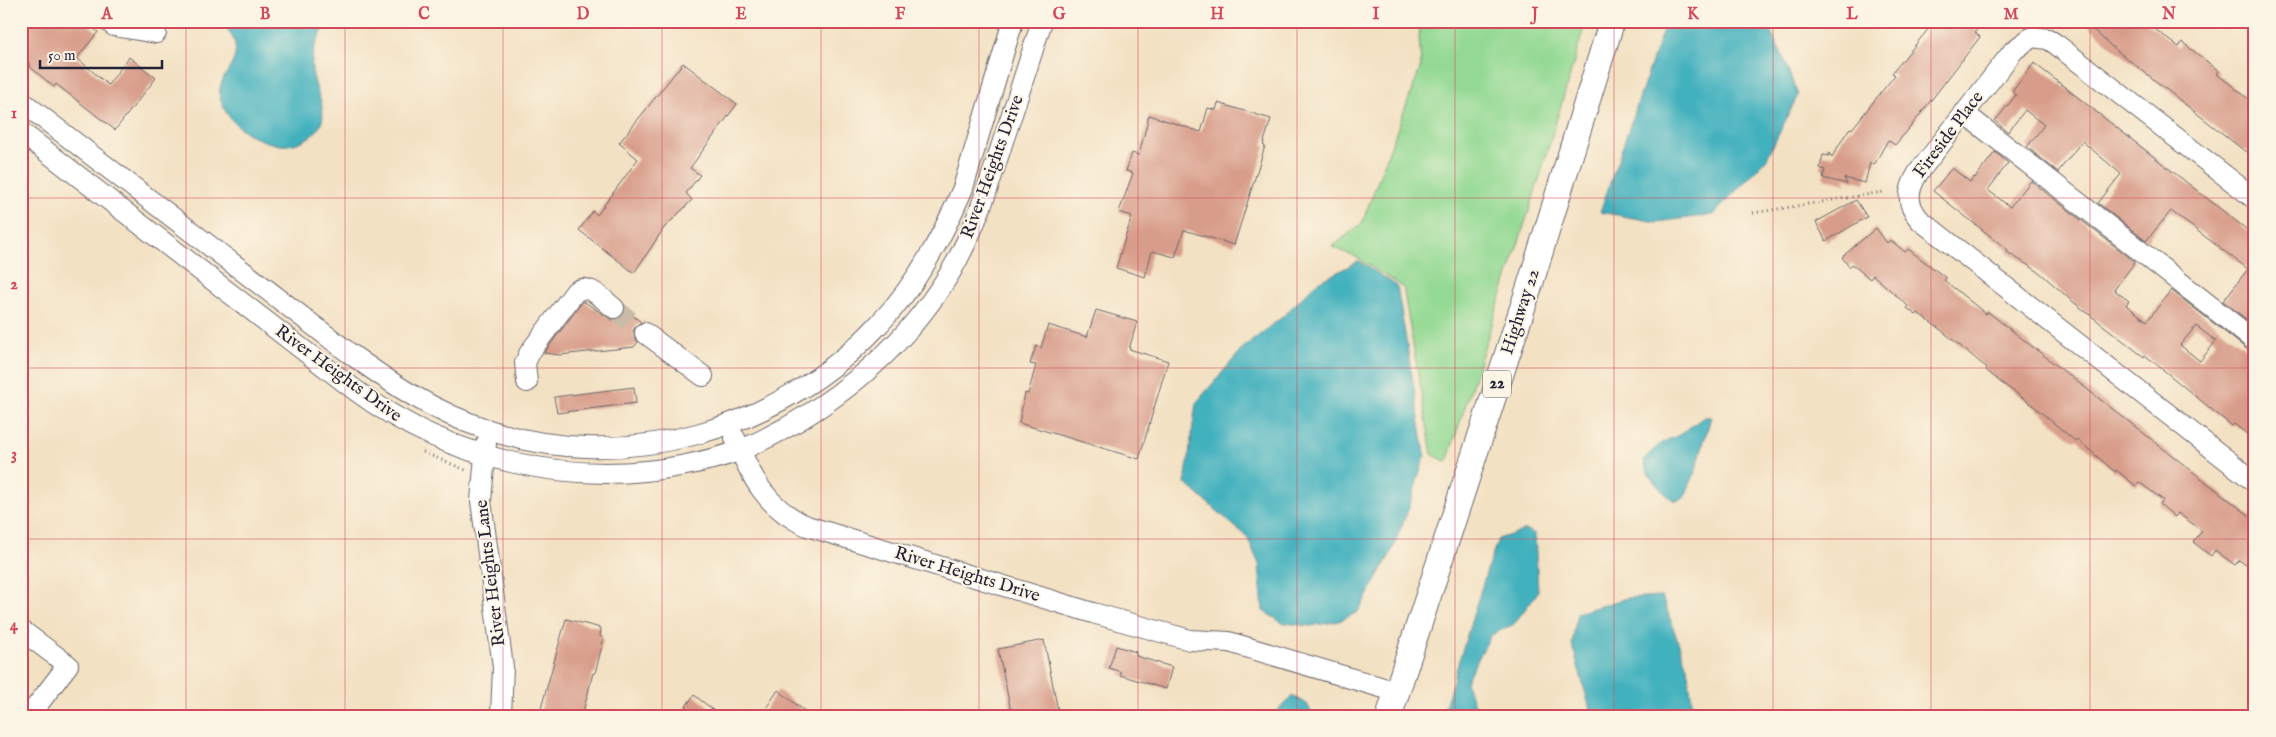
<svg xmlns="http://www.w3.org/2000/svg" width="2276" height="737" font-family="'IM FELL English',serif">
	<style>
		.green { fill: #93d993; stroke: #5a7e67 }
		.water { fill: #42b1be; stroke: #326a7c }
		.building { fill: #d89d8a; fill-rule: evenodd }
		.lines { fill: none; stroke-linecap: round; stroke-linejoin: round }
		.minor-tunnel { stroke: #c9bba8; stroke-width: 20; stroke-dasharray: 20 10; stroke-linecap: butt }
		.minor-casing { stroke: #6b656b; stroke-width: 22 }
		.major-casing { stroke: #6b656b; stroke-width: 27 }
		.path { stroke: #6b656b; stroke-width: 3; stroke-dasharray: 1 4; stroke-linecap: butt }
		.minor { stroke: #fff; stroke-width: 20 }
		.major { stroke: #fff; stroke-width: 25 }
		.grid { fill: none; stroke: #d1495b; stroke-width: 1; stroke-opacity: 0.55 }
		.labels { text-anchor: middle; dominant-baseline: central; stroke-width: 4; stroke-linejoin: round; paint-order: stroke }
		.shield { fill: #fcf5e5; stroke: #63616e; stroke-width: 1 }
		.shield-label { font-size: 16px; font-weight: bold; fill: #22223b }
		.street-label { font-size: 18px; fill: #22223b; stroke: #fcf5e5 }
		.neatline { fill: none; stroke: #d1495b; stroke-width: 2 }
		.grid-label { font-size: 16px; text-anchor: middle; font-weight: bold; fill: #d1495b }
	</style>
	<rect width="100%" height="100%" fill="#fcf5e5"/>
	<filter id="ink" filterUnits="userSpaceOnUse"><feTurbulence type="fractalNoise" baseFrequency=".02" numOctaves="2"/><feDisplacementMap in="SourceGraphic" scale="10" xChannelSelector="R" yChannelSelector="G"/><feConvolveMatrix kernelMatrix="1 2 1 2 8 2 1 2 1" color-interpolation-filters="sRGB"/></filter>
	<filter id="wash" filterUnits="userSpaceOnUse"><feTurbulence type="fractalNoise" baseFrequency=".0096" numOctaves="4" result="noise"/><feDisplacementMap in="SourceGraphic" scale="20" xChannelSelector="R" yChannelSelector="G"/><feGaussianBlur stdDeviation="1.12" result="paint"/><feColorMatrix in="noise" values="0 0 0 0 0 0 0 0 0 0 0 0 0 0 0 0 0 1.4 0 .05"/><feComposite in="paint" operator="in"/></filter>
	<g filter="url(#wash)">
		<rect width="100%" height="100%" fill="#f3e1c3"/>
		<!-- green -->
		<path class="green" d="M1418 21H1586L1537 186 1447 462 1432 454 1403 287 1356 257 1332 247 1362 223 1421 66Z"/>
		<!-- water -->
		<path class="water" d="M223 21H329C321 33 314 44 312 59 308 89 341 117 308 138 298 144 287 147 275 144 256 140 236 129 226 112 206 79 240 71 235 45 234 37 226 28 223 21Z
			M1666 21H1765L1782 55 1798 95 1766 160 1713 215 1656 222 1600 212Z
			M1359 261 1397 286 1425 454 1410 505 1391 553 1358 612 1339 621 1311 626 1283 623 1263 611 1259 564 1247 537 1185 483 1196 403 1244 347 1281 318 1318 282Z
			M1704 417H1711L1695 473 1684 498 1675 501C1662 493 1645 475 1644 459L1661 443 1679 435Z
			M1526 530 1535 534 1538 592 1514 624 1491 635 1466 681 1474 705 1488 716H1442L1487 570 1498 539Z
			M1662 596 1687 667 1694 716H1589L1591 713 1572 644 1577 613 1627 598Z
			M1292 696 1307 704 1313 716H1272Z"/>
		<g id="blocks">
			<!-- building -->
			<path class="building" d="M21 21H84L98 32 77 58 108 85 129 57 156 78 115 130 56 84 54 87 29 66 30 64 21 57Z
				M1935 21H1985L1975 32 1980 37 1908 130 1895 145 1888 140 1874 165 1870 163 1865 183 1844 178 1847 184 1823 178 1825 170 1820 168 1823 155 1829 156V153L1832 157 1845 135 1850 128 1852 129 1874 101 1895 75 1892 73Z
				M2084 21H2144L2179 47 2182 42 2219 71 2217 74 2255 104V152L2249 148 2246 152 2111 46Z
				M683 63 737 104 690 168 700 175 686 193 692 200 664 228 634 273 579 230 593 211 597 215 638 159 619 143Z
				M2034 63 2255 236V326L2223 301 2248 269 2171 211 2146 241 2098 203 2121 174 2082 141 2058 172 2027 147 2044 125 2025 110 2008 132 1995 121 2016 95 2012 92Z
				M1218 103 1271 119 1263 145 1265 146 1234 245 1184 230 1175 257 1152 251 1145 277 1116 268 1132 216 1119 212 1133 173 1126 171 1132 153 1139 155 1149 115 1201 132 1208 108 1216 110Z
				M1995 152 2008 163 1988 190 2010 207 2031 181 2135 262 2114 290 2129 301 2126 305 2147 321 2171 290 2248 350 2255 353V440L2234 424 2232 426 2145 355 2144 357 2072 301 2039 272 2007 252 2008 250 1933 191 1952 168 1970 182 1974 177 1975 178ZM2196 326 2216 341 2200 361 2180 345Z
				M1856 200 1867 217 1826 241 1816 222Z
				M1876 228 1887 243 1890 240 1905 252 1908 249 1946 278 1944 280 1986 314 1988 312 2255 520V572L2239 560 2235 565 2215 550 2211 556 2193 542 2202 531 2178 513 2175 517 2160 504 2163 500 2139 482 2136 486 2116 470 2115 472 2077 439 2075 441 2030 403 1999 381 1986 370 1987 368 1941 330 1918 313 1916 315 1907 308 1908 306 1873 275 1870 279 1852 264 1849 267 1842 257Z
				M583 301 612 320 619 319 626 310 641 322 636 326 633 331 634 337 638 342 634 347 560 355 544 353Z
				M1096 310 1137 322 1129 349 1168 361 1139 459 1019 423 1025 393 1028 394 1036 365 1030 364 1036 346 1041 348 1048 325 1087 337Z
				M634 387 636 403 557 413 554 397Z
				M566 619 601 628 600 636 602 637 603 641 598 662 595 673H593L582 716H541L540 712Z
				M1044 640 1059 716H1012L998 649Z
				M1116 646 1136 652V656L1172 667 1166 689 1120 675 1121 672 1109 668Z
				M778 690 811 716H761Z
				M694 695 721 716H679Z"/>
		</g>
	</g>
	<g filter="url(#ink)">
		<use href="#blocks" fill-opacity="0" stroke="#6b656b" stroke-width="1"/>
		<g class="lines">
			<!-- minor-tunnel -->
			<path class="minor-tunnel" d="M614 308 645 333"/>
			<defs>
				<path id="minor" d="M108 21 114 26 156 33
					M21 101 348 352C392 384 434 412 486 429 623 476 783 430 880 323 917 284 942 238 963 188L1013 21
					M1964 113 2255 341
					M21 132 355 390C449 460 571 488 686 465 704 461 724 457 741 450 826 413 902 352 950 273 974 232 988 189 1002 144 1016 103 1029 62 1042 21
					M2255 199 2057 45 2048 39 2032 37 2014 50 1918 173C1907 191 1906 204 1920 220L2255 482
					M645 333 703 376
					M527 382 525 363 530 352 575 292C589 282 602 299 614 308
					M735 438C751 477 766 508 807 526L1093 613 1190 640 1229 642 1397 692
					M486 444 481 501 503 667 501 716
					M21 630 68 665 29 716"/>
				<path id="major" d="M1389 716 1529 288 1612 21"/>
			</defs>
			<!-- minor casing -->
			<use href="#minor" class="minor-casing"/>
			<!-- major casing -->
			<use href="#major" class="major-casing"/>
			<!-- path -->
			<path class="path" d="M1753 213 1883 192
				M423 452 468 471"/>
			<!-- minor -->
			<use href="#minor" class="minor"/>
			<!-- major -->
			<use href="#major" class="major"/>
		</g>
	</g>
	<!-- grid -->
	<path class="grid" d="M186 21V716M345 21V716M503 21V716M662 21V716M821 21V716M979 21V716M1138 21V716M1297 21V716M1455 21V716M1614 21V716M1773 21V716M1931 21V716M2090 21V716M21 198H2255M21 368H2255M21 539H2255"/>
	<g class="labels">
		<!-- shield labels -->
		<rect class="shield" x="1483" y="370.5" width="28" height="27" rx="4"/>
		<g class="shield-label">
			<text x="1497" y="384">22</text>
		</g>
		<!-- street labels -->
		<g class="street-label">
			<text transform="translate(1949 135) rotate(-53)">Fireside Place</text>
			<text transform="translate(993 167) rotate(-70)">River Heights Drive</text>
			<text transform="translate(1521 312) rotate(-72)">Highway 22</text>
			<text transform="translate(338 374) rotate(36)">River Heights Drive</text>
			<text transform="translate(491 573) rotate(-97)">River Heights Lane</text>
			<text transform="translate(967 575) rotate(17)">River Heights Drive</text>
		</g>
	</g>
	<!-- margin -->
	<rect width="2276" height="737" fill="none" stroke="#fcf5e5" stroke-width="55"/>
	<!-- scale -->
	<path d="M40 60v8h122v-8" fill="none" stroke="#22223b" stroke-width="2.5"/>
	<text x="48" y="60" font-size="15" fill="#22223b" stroke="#fcf5e5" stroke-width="4" paint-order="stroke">50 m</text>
	<rect x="28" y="28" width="2220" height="682" class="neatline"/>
	<g class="grid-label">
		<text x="107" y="19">A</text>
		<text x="265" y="19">B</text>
		<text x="424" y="19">C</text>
		<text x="583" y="19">D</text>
		<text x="741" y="19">E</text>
		<text x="900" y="19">F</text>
		<text x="1059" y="19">G</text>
		<text x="1217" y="19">H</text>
		<text x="1376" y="19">I</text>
		<text x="1535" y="19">J</text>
		<text x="1693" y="19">K</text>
		<text x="1852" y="19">L</text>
		<text x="2011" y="19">M</text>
		<text x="2169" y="19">N</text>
		<text x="14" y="118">1</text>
		<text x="14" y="289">2</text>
		<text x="14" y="459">3</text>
		<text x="14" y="630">4</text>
	</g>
</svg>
